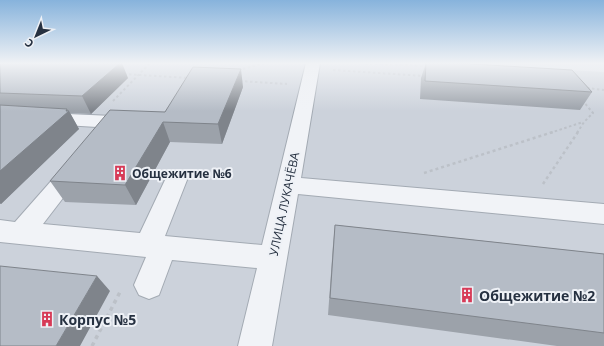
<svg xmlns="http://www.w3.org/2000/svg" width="604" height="346" font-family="'Open Sans',sans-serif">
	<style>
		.built { fill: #ccd2db }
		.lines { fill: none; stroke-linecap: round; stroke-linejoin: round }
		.minor-casing { stroke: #a3aab3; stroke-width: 2 }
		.path-far2 { stroke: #bcc1c8; stroke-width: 2; stroke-dasharray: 2.5 2.5; stroke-linecap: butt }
		.path-far1 { stroke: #bcc1c8; stroke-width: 2.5; stroke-dasharray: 3 3; stroke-linecap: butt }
		.path { stroke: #bcc1c8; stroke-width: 3.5; stroke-dasharray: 4 4; stroke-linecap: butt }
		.minor { fill: #f1f3f7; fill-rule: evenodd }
		.wall { fill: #9ca2aa }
		.shaded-wall { fill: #7f848b }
		.building { fill: #b5bcc6; stroke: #7f848b }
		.labels { text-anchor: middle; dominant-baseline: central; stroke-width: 4; stroke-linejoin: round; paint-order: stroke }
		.poi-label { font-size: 12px; font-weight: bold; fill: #263141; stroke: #eef1f6; text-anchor: start }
		.street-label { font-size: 12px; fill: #263141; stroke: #eef1f6 }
		.near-poi-label { font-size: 14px; font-weight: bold; fill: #263141; stroke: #eef1f6; text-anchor: start }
	</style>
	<rect width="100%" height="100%" fill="#dee3e9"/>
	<!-- built -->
	<path class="built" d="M0 63H432L604 72V346H0Z"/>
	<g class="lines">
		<defs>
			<path id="minor" d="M306 63H320L301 178 604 204V224L298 194 272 346H238L257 268 172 260 159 295 149 299 139 295 134 285 146 257 0 242V220L15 222 67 163 75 161 83 163 86 168 43 224 140 233 165 180 168 174 176 172 184 174 187 180 165 236 262 245Z
				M0 111 113 116 120 118 122 122 120 126 113 128 0 121Z"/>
		</defs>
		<!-- minor casing -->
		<use href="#minor" class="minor-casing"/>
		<!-- path-far2 -->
		<path class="path-far2" d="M350 63 427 66
			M238 70 266 63
			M333 70 424 76
			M124 74 189 78
			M240 81 287 84
			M587 88 604 90
			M113 101 150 63
			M550 133 583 122
			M577 133 584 122 593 113 583 101"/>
		<!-- path-far1 -->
		<path class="path-far1" d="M424 173 553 132
			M543 184 578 132"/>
		<!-- path -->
		<path class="path" d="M92 346 120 292"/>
		<!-- minor -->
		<use href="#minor" class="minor"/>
	</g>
	<!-- wall -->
	<path class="wall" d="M0 63 128 78 91 114 70 113 79 129 1 204H0Z
		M426 63H456L592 92 580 110 420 99 421 78Z
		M243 87 222 144 170 142 136 205 65 202 50 181 165 112Z
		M335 225 604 254V346H557L328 315 333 245Z"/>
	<!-- shaded-wall -->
	<path class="shaded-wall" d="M120 63H122L128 78 91 114 82 96Z
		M241 69 243 87 222 144 218 124Z
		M67 109 68 112 69 111 79 129 1 204 0 203V171Z
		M163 122 170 142 136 205 125 185Z
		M97 276 110 291 80 346H56Z"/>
	<!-- building -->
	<path class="building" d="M0 63H120L82 96 0 93Z
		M426 63H456L572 70 592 92 425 81Z
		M193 67 241 69 218 124 163 122 125 185 50 181 110 110 165 112Z
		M0 105 67 109 66 111H69L0 171Z
		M335 225 604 254V333L330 298Z
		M0 266 97 276 56 346H0Z"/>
	<!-- sky -->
	<linearGradient id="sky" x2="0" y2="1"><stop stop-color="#87b3dc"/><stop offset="0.57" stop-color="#f0f2f5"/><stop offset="1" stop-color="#f0f2f5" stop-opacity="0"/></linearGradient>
	<rect width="604" height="111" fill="url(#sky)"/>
	<!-- icons -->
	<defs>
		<symbol id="building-bare" viewBox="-9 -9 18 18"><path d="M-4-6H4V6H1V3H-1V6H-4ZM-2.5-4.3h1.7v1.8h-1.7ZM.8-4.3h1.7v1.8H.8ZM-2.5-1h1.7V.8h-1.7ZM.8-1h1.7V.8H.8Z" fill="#d73a57" stroke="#eef1f6" stroke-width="2.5" paint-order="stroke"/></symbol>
	</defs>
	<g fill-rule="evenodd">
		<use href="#building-bare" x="109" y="162" width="22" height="22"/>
		<use href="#building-bare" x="456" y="284" width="22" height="22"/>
		<use href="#building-bare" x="36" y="308" width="22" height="22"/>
	</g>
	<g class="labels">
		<!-- poi labels -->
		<g class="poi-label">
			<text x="132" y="173">Общежитие №6</text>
		</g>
		<!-- street labels -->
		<g class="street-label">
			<text transform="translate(284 204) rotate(-78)">УЛИЦА ЛУКАЧЁВА</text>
		</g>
		<!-- near-poi labels -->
		<g class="near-poi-label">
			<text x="479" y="295">Общежитие №2</text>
			<text x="59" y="319">Корпус №5</text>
		</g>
	</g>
	<!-- north arrow -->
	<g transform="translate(36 36) rotate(223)" stroke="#eef1f6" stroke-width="3" paint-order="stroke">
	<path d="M0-3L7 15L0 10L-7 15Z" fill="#263141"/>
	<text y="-6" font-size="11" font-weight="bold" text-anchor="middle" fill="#263141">С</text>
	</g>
</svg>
